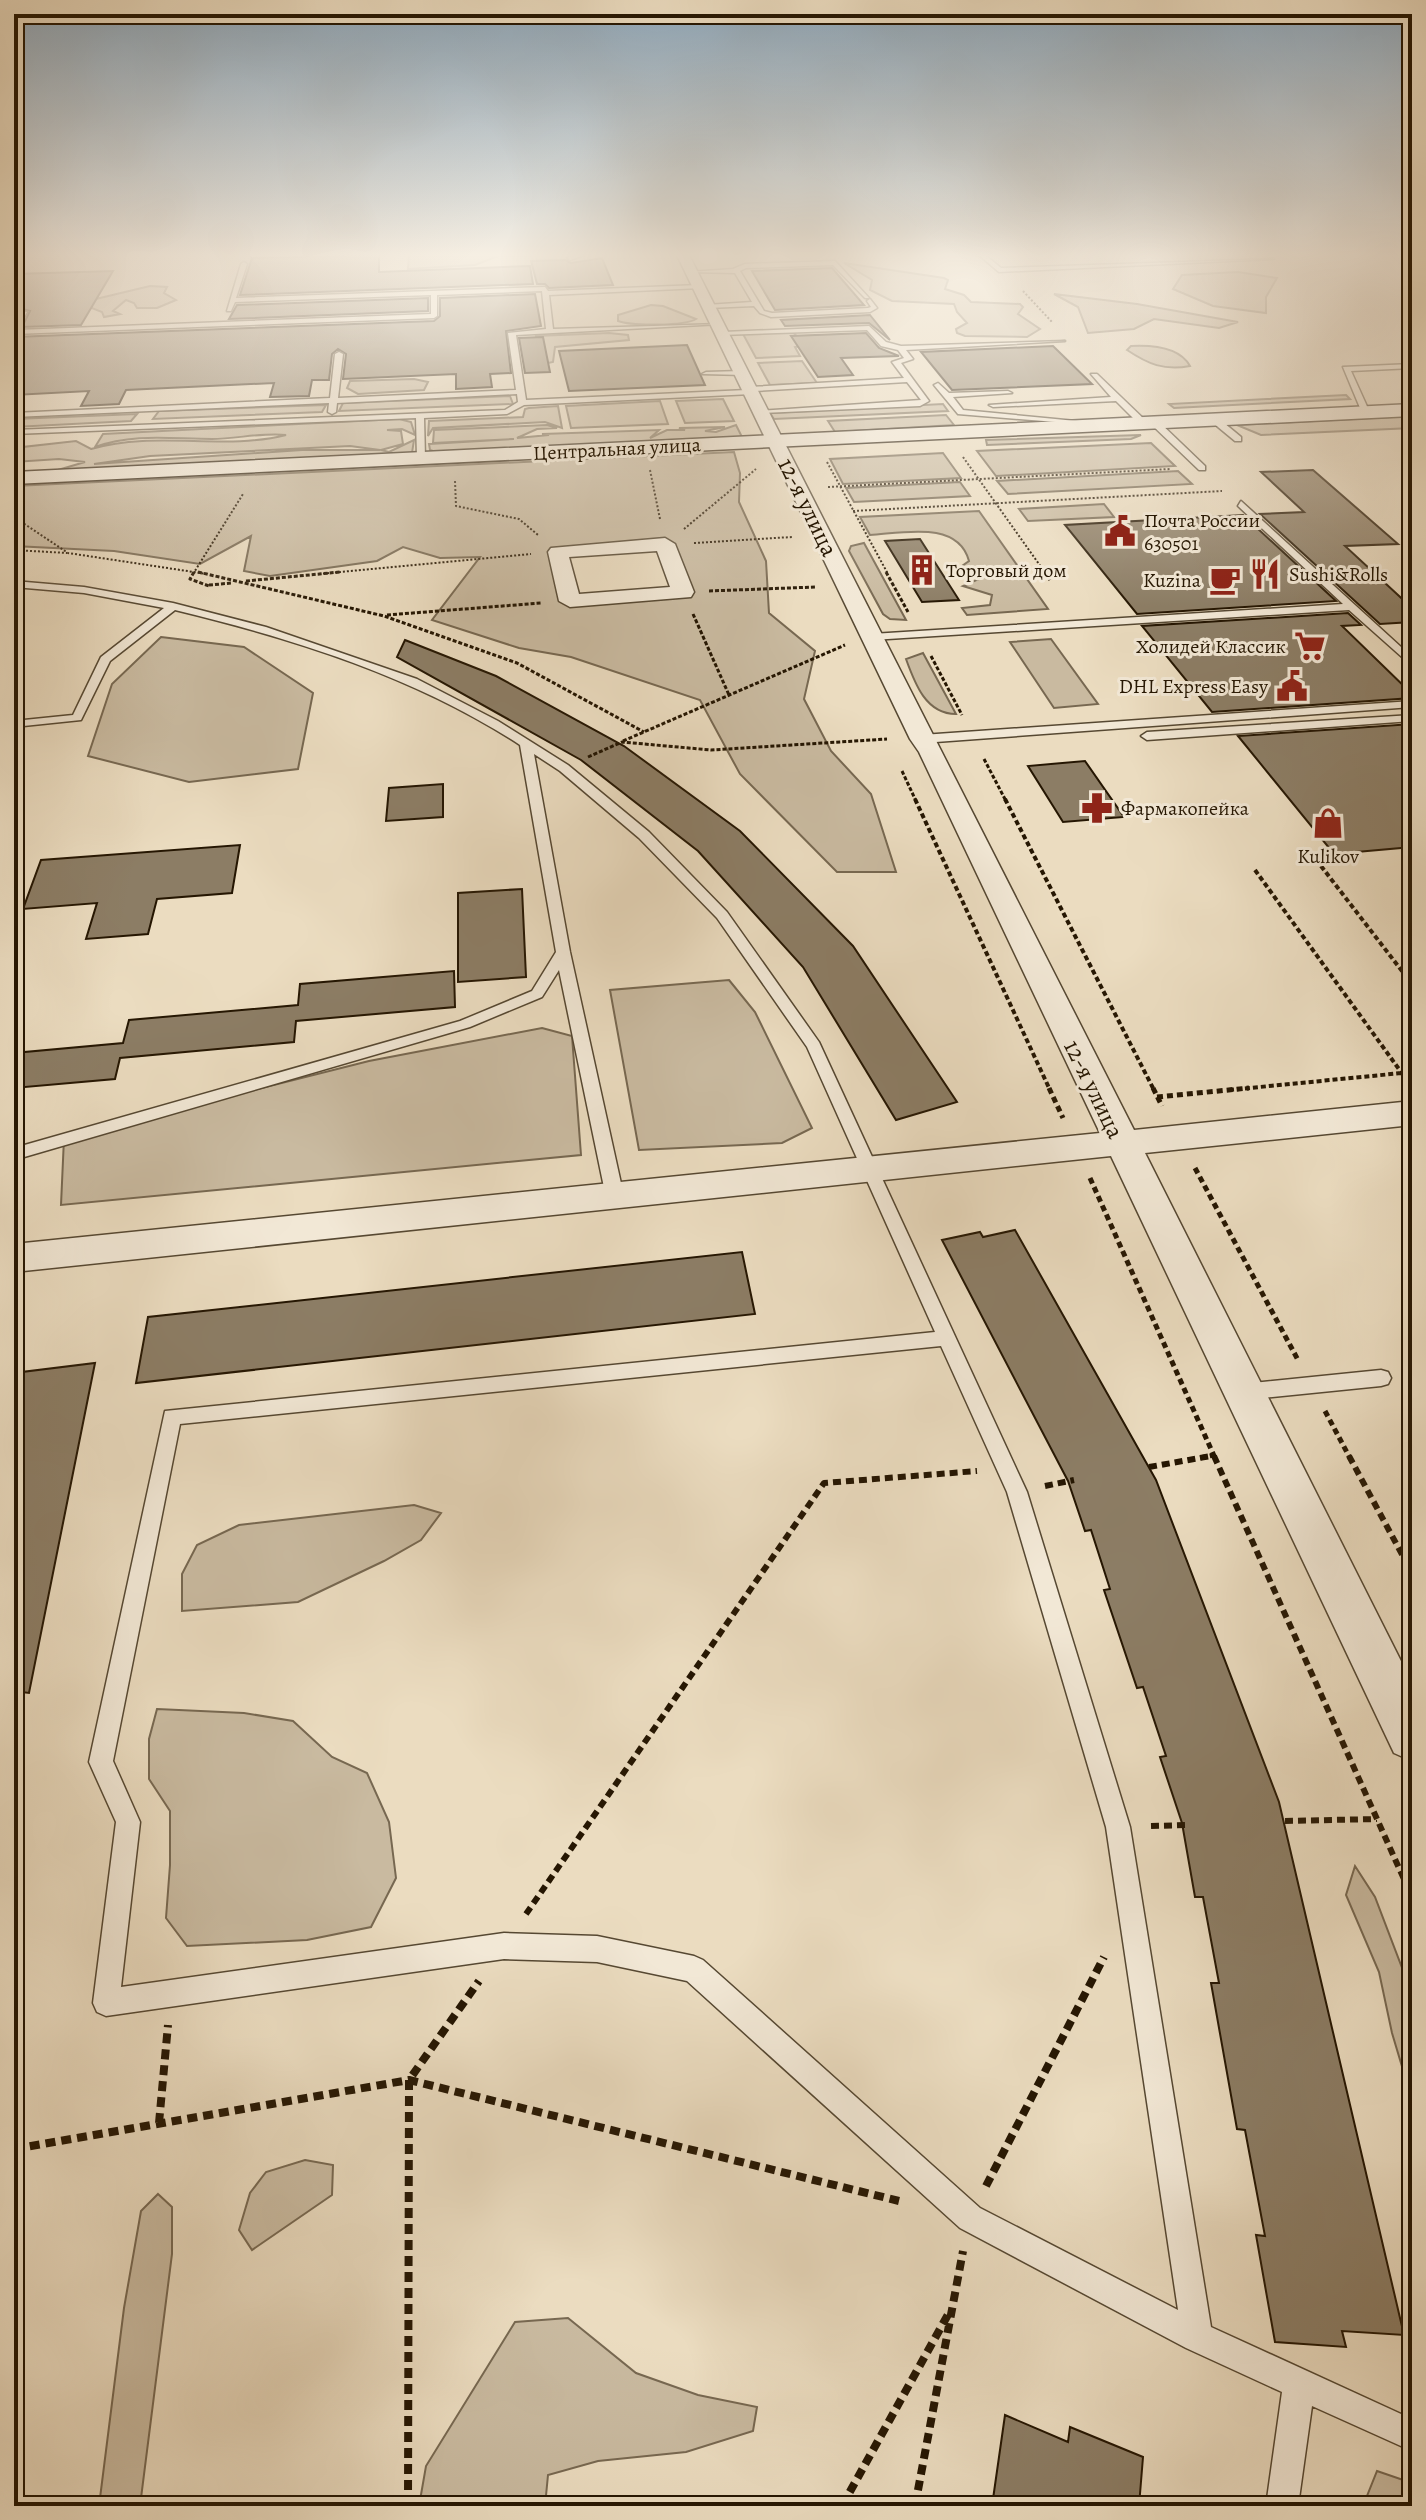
<svg xmlns="http://www.w3.org/2000/svg" width="1426" height="2520" font-family="Alegreya,serif">
	<style>
		.green { fill: #c9baa0; stroke: #776851; stroke-width: 2; fill-rule: evenodd }
		.building { fill: #8c7d65; stroke: #251602; stroke-width: 2 }
		.lines { fill: none; stroke-linecap: round; stroke-linejoin: round }
		.lane-casing { stroke: #564832; stroke-width: 3 }
		.street-casing { stroke: #564832; stroke-width: 3 }
		.secondary-casing { stroke: #251602; stroke-width: 3 }
		.path-far5 { stroke: #251602; stroke-width: 2; stroke-dasharray: 2 2; stroke-linecap: butt }
		.path-far4 { stroke: #251602; stroke-width: 3; stroke-dasharray: 4 2; stroke-linecap: butt }
		.path-far3 { stroke: #251602; stroke-width: 4; stroke-dasharray: 5 3; stroke-linecap: butt }
		.path-far2 { stroke: #251602; stroke-width: 5; stroke-dasharray: 6 4; stroke-linecap: butt }
		.path-far1 { stroke: #251602; stroke-width: 6; stroke-dasharray: 8 5; stroke-linecap: butt }
		.path { stroke: #251602; stroke-width: 8; stroke-dasharray: 10 6; stroke-linecap: butt }
		.lane { fill: #f2e8d6; fill-rule: evenodd }
		.street { fill: #f2e8d6; fill-rule: evenodd }
		.secondary { fill: #f2e8d6; fill-rule: evenodd }
		.labels { text-anchor: middle; dominant-baseline: central; stroke-width: 6; stroke-linejoin: round; paint-order: stroke }
		.far-street-label { font-size: 20px; fill: #251602; stroke: #f2e8d6 }
		.far-poi-label { font-size: 20px; fill: #251602; stroke: #f2e8d6; text-anchor: start }
		.street-label { font-size: 24px; fill: #251602; stroke: #f2e8d6 }
	</style>
	<rect width="100%" height="100%" fill="#ebdcc0"/>
	<filter id="stains"><feTurbulence type="fractalNoise" baseFrequency=".0025" numOctaves="4"/><feColorMatrix values="0 0 0 0 .2 0 0 0 0 .09 0 0 0 0 .02 0 0 0 .5 -.17"/></filter>
	<radialGradient id="worn" r=".72"><stop offset=".6" stop-color="#630" stop-opacity="0"/><stop offset="1" stop-color="#630" stop-opacity=".3"/></radialGradient>
	<!-- green -->
	<path class="green" d="M409 255H535L498 256 475 265 408 269Z
		M844 263 944 278 948 280 945 289 964 295 971 302 1020 304 1023 307 1018 314 1040 329 1027 337 965 336 957 333 956 329 967 323 957 312 954 304 892 301 870 290 872 280Z
		M1238 272 1277 278 1266 297V313L1213 306 1173 289 1182 275Z
		M150 286 167 287 164 293 176 300 157 308H137L134 303 126 300 113 311 120 314 104 317 102 312 79 303Z
		M1054 294 1137 304 1238 322 1219 328 1154 319 1134 329 1088 333 1078 307Z
		M651 305 663 306 696 319C685 326 631 326 618 321V315Z
		M793 332 805 346 795 347 800 356 756 358 743 334Z
		M609 333 628 335 629 340 555 347 553 362 543 364 536 336Z
		M1131 346C1151 345 1179 346 1190 366 1164 371 1148 364 1127 350Z
		M802 361 817 383 770 385 758 363Z
		M414 379 428 382 424 390 358 394 347 388 350 381Z
		M1346 395 1350 399 1174 408 1169 404Z
		M510 396 513 404 339 411 343 403Z
		M723 399 734 421 685 423 676 401Z
		M660 401 668 424 571 428 566 406Z
		M943 404 948 411 774 419 770 413Z
		M326 405 322 412 153 419 159 411Z
		M558 406 562 428 545 422 433 428 428 436 429 421 523 417 525 409 529 408Z
		M137 414 131 421 14 427V419Z
		M946 415 954 425 835 432 828 421Z
		M1412 416V428L1261 435 1237 425Z
		M399 419 411 422 415 435 402 429 387 430 401 431 403 444 381 450 389 452 414 440 412 453 402 455 51 472 85 462 59 459 14 462V448L76 441 91 449C157 430 223 451 286 435 264 432 236 439 212 439 172 439 133 433 95 447L103 434ZM350 446 380 450H302L94 464 150 456Z
		M547 425 557 428 537 429 517 438 549 435 542 434 659 430 650 438 667 430H685L679 428 725 427 705 431 716 432 736 425 743 439 439 453 430 450 429 444 514 439 433 443 434 430Z
		M1141 435 1131 439 987 445 986 440Z
		M1151 443 1175 466 996 476 977 451Z
		M734 452 740 473 739 502 766 561 769 613 815 651 804 699 831 751 871 794 896 872H837L740 774 700 700 571 657 519 648 432 620 480 557 440 558 403 547 377 561 270 576 244 571 251 536 200 564 114 551 14 546V486ZM665 544 683 592 569 600 559 552Z
		M943 453 961 478 843 484 830 459Z
		M1178 471 1192 484 1008 494 997 481Z
		M960 482 970 496 854 502 846 488Z
		M1104 504 1114 517 1028 521 1019 509Z
		M979 511 1048 609 967 615 962 608 990 605 992 595 963 586 981 578 959 568 969 561C958 520 903 533 870 535L860 517Z
		M864 543 906 620 890 619 883 614 849 551 851 546Z
		M161 637 244 647 313 693 298 769 189 782 88 756 112 684Z
		M1051 639 1098 704 1054 708 1010 642Z
		M923 653 956 714C926 714 915 684 906 659Z
		M729 980 755 1012 812 1128 782 1143 639 1150 610 990Z
		M542 1028 572 1036 581 1155 61 1205 64 1138 369 1061Z
		M414 1505 441 1513 421 1540 384 1561 298 1602 182 1611V1574L197 1545 239 1525Z
		M157 1709 244 1713 293 1721 332 1757 367 1773 389 1822 396 1878 371 1927 307 1940 187 1946 166 1918 170 1865V1811L149 1779V1739Z
		M1355 1866 1375 1897 1412 1994V2100L1392 2033 1379 1972 1346 1895Z
		M305 2160 333 2165 332 2195 252 2250 239 2230 250 2193 266 2172Z
		M158 2194 172 2207V2254L140 2506H99L124 2308 141 2211Z
		M568 2318 636 2373 698 2395 757 2407 753 2431 686 2452 598 2461 548 2475 545 2506H419L426 2466 515 2322Z
		M1377 2471 1412 2483V2506H1363Z"/>
	<!-- building -->
	<path class="building" d="M379 255V272L530 266 533 284 240 295 252 258Z
		M602 258 613 285 549 288 545 284H537L531 261 565 260 571 263Z
		M832 268 864 305 775 310 752 271Z
		M113 271 81 325 22 327 30 311 14 307V274Z
		M535 294 541 326 506 331 511 373 490 374 492 387 456 389V374L343 379 346 354 338 349 332 354 329 380H312L309 396 270 397 274 383 126 390 119 404 81 406 89 391 14 395V337L434 321 440 316V298Z
		M428 298V311L229 319 237 305Z
		M870 315 890 340 869 323 785 326 781 320Z
		M866 333 879 348 899 356 841 358 853 375 818 377 791 336Z
		M543 337 550 372 525 373 519 338Z
		M687 345 705 385 569 391 559 351Z
		M1053 346 1092 384 952 390 921 352Z
		M1313 470 1398 544 1345 546 1412 608V622L1380 624 1260 514 1304 512 1261 472Z
		M1243 515 1336 601 1137 614 1065 525Z
		M920 539 959 600 922 602 885 541Z
		M1348 613 1361 625 1342 626 1412 694V698L1212 712 1142 626Z
		M405 640 496 676 624 746 740 831 853 946 957 1102 896 1120 803 967 698 851 581 760 397 657Z
		M1412 724V847L1334 854 1238 736Z
		M1085 761 1124 817 1063 822 1028 766Z
		M443 784V817L386 821 389 788Z
		M240 845 232 893 157 899 148 934 86 939 97 903 23 909 41 860Z
		M522 889 526 977 458 982V893Z
		M454 971 455 1007 296 1021 294 1042 120 1058 115 1079 14 1088V1053L123 1043 129 1020 298 1005 300 984Z
		M1015 1230 1156 1480 1279 1802 1404 2335 1342 2331 1346 2347 1275 2342 1256 2235 1265 2236 1245 2130 1237 2129 1211 1983H1219L1203 1897H1195L1182 1823 1160 1757 1166 1756 1143 1687 1137 1688 1104 1590 1110 1589 1091 1530 1085 1531 1068 1481 942 1240 980 1232 983 1237Z
		M742 1252 755 1314 136 1383 148 1317Z
		M95 1363 29 1693 14 1691V1373Z
		M1005 2415 1068 2442 1070 2427 1143 2457 1139 2506H992Z"/>
	<g class="lines">
		<defs>
			<path id="lane" d="M576 255H584L570 260 567 258Z
				M979 255H985L1001 268 1274 259 999 272Z
				M835 261 869 298H865L833 265 746 268 740 271 764 311 772 313 868 308 871 307 867 301 870 299 877 308 870 312 771 317 760 313 754 306 708 308 706 305 752 302 735 273 689 272 733 269 745 264Z
				M244 262 247 264 236 298 545 287 548 291 699 285 701 288 549 295 553 329 721 324 516 335 526 400 747 390 750 387 904 378 892 362 904 358 898 350 881 346 867 330 721 335 723 332 869 326 886 342 901 346 1065 341 906 350 913 359 901 363 929 401 920 406 761 413 757 411 921 400 907 382 755 391 752 394 524 405 507 414 424 418 425 458 421 461 417 458 416 418 14 434V430L505 410 518 402 517 394 337 403 336 412 332 414 328 412 329 403 14 417V413L330 398 335 354 339 352 343 354 338 398 516 390 508 333 546 329 542 291 437 295V316L434 318 14 334V323L19 314H14V310L27 312 17 330 431 314V295L235 302 231 311H227L241 264Z
				M1412 364V368L1351 371 1370 413 1363 415 1343 367Z
				M742 371 745 375 702 374 706 372Z
				M1091 374H1097L1146 421V425H1140L1116 401 993 407 989 405 1111 397Z
				M938 383 949 393 1008 391 1012 393 953 397 963 410 1097 423 1093 425 958 414 934 385Z
				M1212 418H1218L1241 437V441H1235L1212 422Z
				M1152 421H1158L1205 466V470H1199L1152 425Z
				M1241 501 1412 657V666L1349 610 872 640 867 637 872 634 1343 604 1238 506Z
				M14 581 84 587 173 603 266 627 417 679 498 721 568 765 649 832 727 912 819 1042 1027 1492 1130 1827 1211 2327 1412 2419V2451L1312 2406 1298 2506H1266L1282 2392 1186 2348 960 2228 687 1981 597 1962 504 1959 106 2016 97 2012 93 2003 116 1822 89 1762 165 1411 935 1332 807 1047 717 918 639 838 560 771 534 754 570 952 624 1197 621 1201H609L606 1197 559 970 542 997 470 1027 14 1160V1148L460 1021 532 991 556 952 520 745C416 677 295 639 175 610L110 661 81 720 14 727V721L73 715 101 657 164 608 84 593 14 587ZM941 1346 1007 1492 1106 1827 1178 2310 980 2208 703 1960 694 1956 597 1936 504 1933 121 1987 140 1822 113 1761 180 1424Z
				M1412 701V707L922 743 916 739 922 735Z
				M1412 715V721L1147 740 1141 736 1147 732Z
				M1381 1370 1388 1372 1391 1378 1388 1384 1381 1386 1243 1400 1236 1398 1233 1392 1236 1386 1243 1384Z"/>
			<path id="street" d="M677 255H689L1134 1130 1412 1101V1125L1145 1153 1412 1683V1761L1394 1753 1111 1156 14 1272V1244L1100 1133 919 752 910 739Z
				M1405 255H1412V259L1406 258Z
				M665 538 675 544 694 592 691 597 570 607 559 601 548 552 551 548ZM657 551 670 587 579 594 569 557Z"/>
			<path id="secondary" d="M1412 404V416L14 484V472Z"/>
		</defs>
		<!-- lane casing -->
		<use href="#lane" class="lane-casing"/>
		<!-- street casing -->
		<use href="#street" class="street-casing"/>
		<!-- secondary casing -->
		<use href="#secondary" class="secondary-casing"/>
		<!-- path-far5 -->
		<path class="path-far5" d="M1023 291 1052 322
			M963 457 1046 574
			M827 462 888 574
			M650 470 660 519
			M455 481 456 506 519 519 538 535
			M828 487 1170 469
			M853 511 1222 491
			M14 517 68 553 207 574
			M684 529 756 469
			M694 543 792 537
			M14 550 67 553
			M193 574 243 494
			M319 574 531 554"/>
		<!-- path-far4 -->
		<path class="path-far4" d="M194 572 190 579 209 586
			M198 572 384 616 517 663 644 732
			M886 572 908 612
			M1044 572 1050 580
			M246 581 340 572
			M209 585 232 583
			M709 591 815 587
			M693 614 729 695
			M387 615 541 603
			M931 656 962 715
			M623 741 845 645
			M588 757 622 742 711 750 887 739
			M984 759 1006 801
			M902 771 916 801"/>
		<!-- path-far3 -->
		<path class="path-far3" d="M915 799 1050 1090
			M1005 799 1154 1090
			M1321 866 1412 984
			M1255 870 1409 1083
			M1229 1090 1412 1072"/>
		<!-- path-far2 -->
		<path class="path-far2" d="M1049 1088 1063 1118
			M1153 1088 1162 1106
			M1157 1097 1249 1088
			M1195 1168 1298 1360
			M1090 1178 1215 1458
			M1325 1411 1350 1458
			M1200 1458 1214 1455"/>
		<!-- path-far1 -->
		<path class="path-far1" d="M1214 1456 1412 1897
			M1349 1456 1412 1573
			M1149 1467 1211 1456
			M1045 1486 1074 1480
			M1285 1821 1377 1819
			M1151 1826 1189 1825
			M526 1914 824 1483 977 1471"/>
		<!-- path -->
		<path class="path" d="M159 2123 168 2025
			M14 2149 409 2080 899 2201
			M986 2186 1104 1957
			M408 2506 409 2080 479 1981
			M842 2506 950 2311
			M915 2506 963 2251"/>
		<!-- lane -->
		<use href="#lane" class="lane"/>
		<!-- street -->
		<use href="#street" class="street"/>
		<!-- secondary -->
		<use href="#secondary" class="secondary"/>
	</g>
	<!-- sky -->
	<linearGradient id="sky" x2="0" y2="1"><stop stop-color="#8ea9be"/><stop offset="0.42" stop-color="#f6efe3"/><stop offset="1" stop-color="#f6efe3" stop-opacity="0"/></linearGradient>
	<rect width="1426" height="607" fill="url(#sky)"/>
	<!-- icons -->
	<defs>
		<symbol id="civic-bare" viewBox="-9 -9 18 18"><path d="M-.6-6.5H3V-4.5H.6V-3L4-1V1h2V6H-6V1h2V-1L-.6-3ZM-1.2 2.5V6h2.4V2.5Z" fill="#8f2418" stroke="#f2e8d6" stroke-width="2.5" paint-order="stroke"/></symbol>
		<symbol id="building-bare" viewBox="-9 -9 18 18"><path d="M-4-6H4V6H1V3H-1V6H-4ZM-2.5-4.3h1.7v1.8h-1.7ZM.8-4.3h1.7v1.8H.8ZM-2.5-1h1.7V.8h-1.7ZM.8-1h1.7V.8H.8Z" fill="#8f2418" stroke="#f2e8d6" stroke-width="2.5" paint-order="stroke"/></symbol>
		<symbol id="restaurant-bare" viewBox="-9 -9 18 18"><path d="M-5-6h1v4h1v-4h1v4h1v-4h1v5L-1.5 .5V6h-2V.5L-5-1ZM5-6V6H3V1.5H1.5Q1.5-4 5-6Z" fill="#8f2418" stroke="#f2e8d6" stroke-width="2.5" paint-order="stroke"/></symbol>
		<symbol id="cafe-bare" viewBox="-9 -9 18 18"><path d="M-5.5-4.5H6V0H3Q3 3.5 0 3.5H-2.5Q-5.5 3.5-5.5 0ZM3-3.2v2h1.7v-2ZM-6 4.5H4V6H-6Z" fill="#8f2418" stroke="#f2e8d6" stroke-width="2.5" paint-order="stroke"/></symbol>
		<symbol id="supermarket-bare" viewBox="-9 -9 18 18"><path d="M-6-5.5h2.5l.6 2H6L4.5 2H-2.5L-4.4-4H-6ZM-1.5 3.2a1.3 1.3 0 1 0 .1 0ZM3 3.2a1.3 1.3 0 1 0 .1 0Z" fill="#8f2418" stroke="#f2e8d6" stroke-width="2.5" paint-order="stroke"/></symbol>
		<symbol id="pharmacy-bare" viewBox="-9 -9 18 18"><path d="M-2-6h4v4h4v4h-4v4h-4v-4h-4v-4h4Z" fill="#8f2418" stroke="#f2e8d6" stroke-width="2.5" paint-order="stroke"/></symbol>
		<symbol id="shop-bare" viewBox="-9 -9 18 18"><path d="M-5-2.5h2.3a2.7 3.5 0 0 1 5.4 0H5L5.5 6h-11ZM-1.5-2.5h3a1.5 2.3 0 0 0-3 0Z" fill="#8f2418" stroke="#f2e8d6" stroke-width="2.5" paint-order="stroke"/></symbol>
	</defs>
	<g fill-rule="evenodd">
		<use href="#civic-bare" x="1098" y="509" width="44" height="44"/>
		<use href="#building-bare" x="900" y="548" width="44" height="44"/>
		<use href="#restaurant-bare" x="1243" y="552" width="44" height="44"/>
		<use href="#cafe-bare" x="1203" y="558" width="44" height="44"/>
		<use href="#supermarket-bare" x="1288" y="624" width="44" height="44"/>
		<use href="#civic-bare" x="1270" y="664" width="44" height="44"/>
		<use href="#pharmacy-bare" x="1075" y="786" width="44" height="44"/>
		<use href="#shop-bare" x="1306" y="801" width="44" height="44"/>
	</g>
	<g class="labels">
		<!-- far-street labels -->
		<g class="far-street-label">
			<text transform="translate(617 449) rotate(-3)">Центральная улица</text>
		</g>
		<!-- far-poi labels -->
		<g class="far-poi-label">
			<text x="1144" y="520">Почта России<tspan x="1144" dy="23">630501</tspan></text>
			<text x="946" y="570">Торговый дом</text>
			<text x="1289" y="574">Sushi&amp;Rolls</text>
			<text x="1201" y="580" text-anchor="end">Kuzina</text>
			<text x="1286" y="646" text-anchor="end">Холидей Классик</text>
			<text x="1268" y="686" text-anchor="end">DHL Express Easy</text>
			<text x="1121" y="808">Фармакопейка</text>
			<text x="1328" y="856" text-anchor="middle">Kulikov</text>
		</g>
		<!-- street labels -->
		<g class="street-label">
			<text transform="translate(808 507) rotate(64)">12-я улица</text>
			<text transform="translate(1094 1089) rotate(64)">12-я улица</text>
		</g>
	</g>
	<!-- margin -->
	<rect width="1426" height="2520" fill="none" stroke="#ebdcc0" stroke-width="48"/>
	<rect x="16" y="16" width="1394" height="2488" fill="none" stroke="#251602" stroke-width="4"/>
	<rect x="24" y="24" width="1378" height="2472" fill="none" stroke="#251602" stroke-width="2"/>
	<rect width="100%" height="100%" filter="url(#stains)"/>
	<rect width="100%" height="100%" fill="url(#worn)"/>
</svg>
